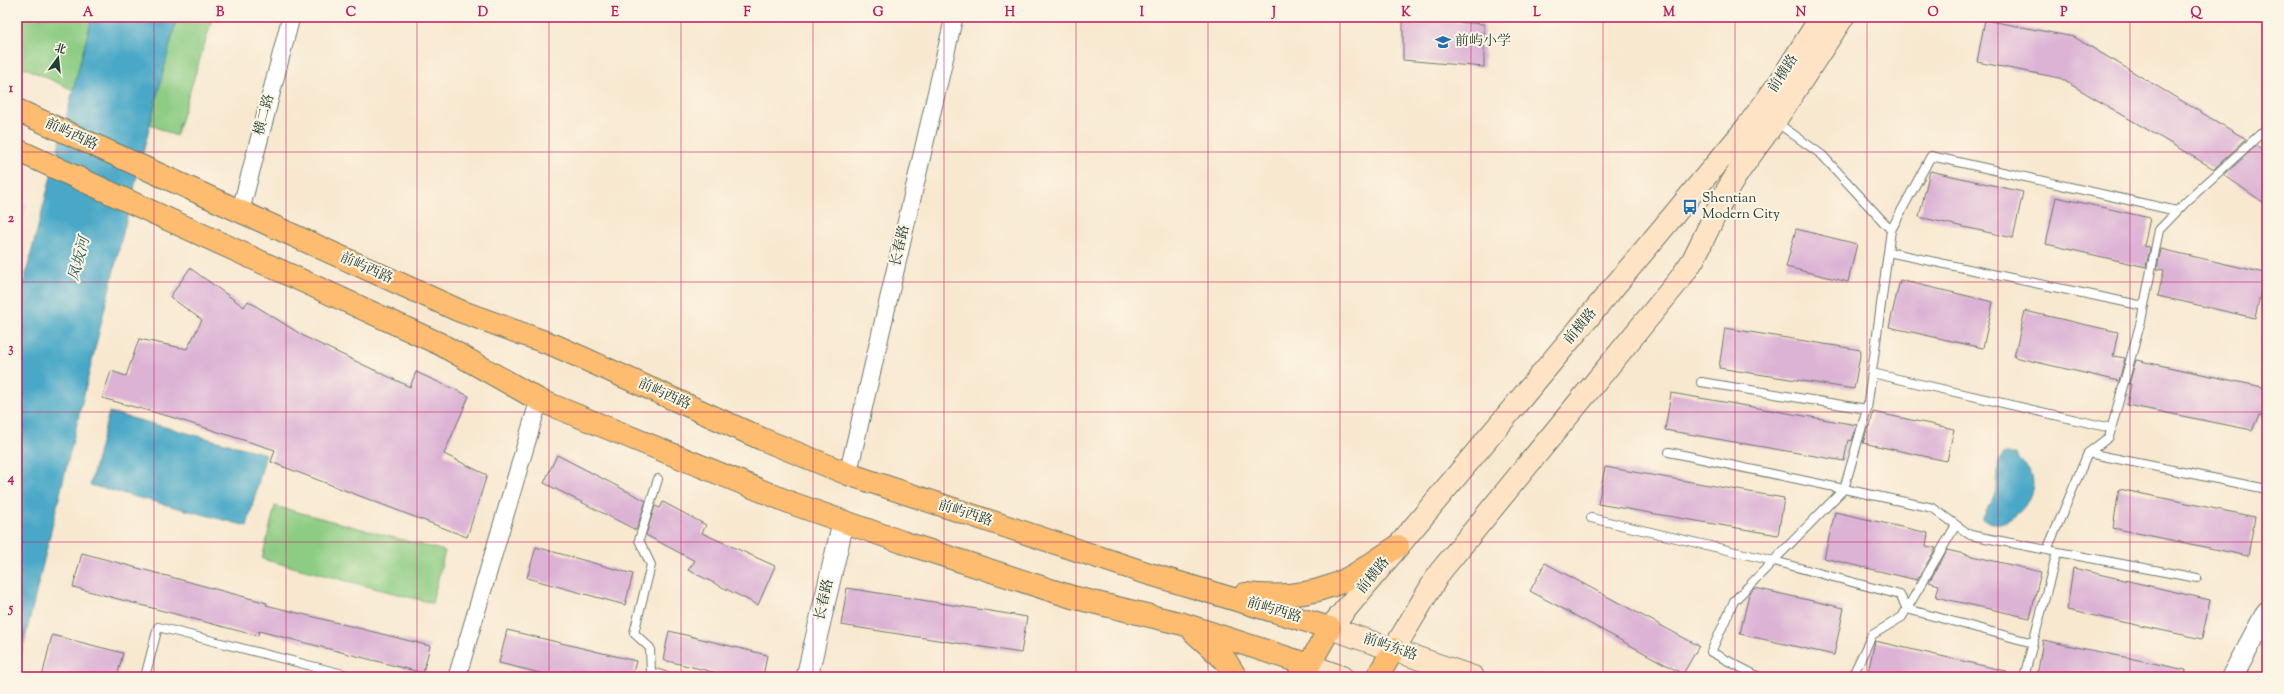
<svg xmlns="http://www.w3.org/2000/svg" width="2284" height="694" font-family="'Sorts Mill Goudy','Noto Serif SC',serif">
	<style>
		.built { fill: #f1d0e2 }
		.green { fill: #8dcc83; stroke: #56845c }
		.water { fill: #48a8c7; stroke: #34727e }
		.building { fill: #dcb2d5 }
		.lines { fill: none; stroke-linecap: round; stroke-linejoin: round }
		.service-casing { stroke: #6b796b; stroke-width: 10 }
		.minor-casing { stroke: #6b796b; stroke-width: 19 }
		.tertiary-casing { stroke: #6b796b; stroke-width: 23 }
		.secondary-casing { stroke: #6b796b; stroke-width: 24 }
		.primary-casing { stroke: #6b796b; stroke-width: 24 }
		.service { stroke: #fff; stroke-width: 8 }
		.minor { stroke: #fff; stroke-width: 17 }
		.tertiary { stroke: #fff; stroke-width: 21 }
		.secondary { stroke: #fee4c5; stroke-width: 22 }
		.primary { stroke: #fdbc6f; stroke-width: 22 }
		.grid { fill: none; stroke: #c2185b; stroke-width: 1; stroke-opacity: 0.55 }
		.labels { text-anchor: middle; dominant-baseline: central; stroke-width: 4; stroke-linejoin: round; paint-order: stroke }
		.poi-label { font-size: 14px; fill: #1f3d34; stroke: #fcf5e5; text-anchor: start }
		.street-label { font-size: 14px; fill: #1f3d34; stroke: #fcf5e5 }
		.water-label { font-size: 15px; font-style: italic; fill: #2b5d60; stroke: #fcf5e5 }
		.neatline { fill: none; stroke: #c2185b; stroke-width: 1.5 }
		.grid-label { font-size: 13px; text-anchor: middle; font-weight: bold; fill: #c2185b }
	</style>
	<rect width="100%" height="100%" fill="#fcf5e5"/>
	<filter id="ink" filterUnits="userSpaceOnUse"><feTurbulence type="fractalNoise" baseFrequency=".025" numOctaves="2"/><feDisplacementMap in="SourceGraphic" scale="8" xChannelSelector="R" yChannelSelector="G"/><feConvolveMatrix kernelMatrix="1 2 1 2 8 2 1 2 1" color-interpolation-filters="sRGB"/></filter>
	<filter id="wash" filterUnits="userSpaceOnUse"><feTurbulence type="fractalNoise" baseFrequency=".012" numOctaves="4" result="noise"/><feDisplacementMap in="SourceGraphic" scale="16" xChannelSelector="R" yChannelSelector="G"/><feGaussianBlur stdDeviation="0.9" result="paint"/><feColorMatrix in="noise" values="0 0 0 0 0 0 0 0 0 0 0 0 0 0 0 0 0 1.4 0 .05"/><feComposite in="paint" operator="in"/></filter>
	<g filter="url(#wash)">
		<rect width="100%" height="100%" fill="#f8e8d0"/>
		<!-- built -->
		<path class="built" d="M17 198 28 204 17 248Z"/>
		<!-- green -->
		<path class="green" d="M17 17H92L73 90 17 64Z
			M177 17H213L176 136 149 124Z
			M275 506 445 551 432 603 262 559Z"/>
		<!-- water -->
		<path class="water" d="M92 17H177L121 241 17 672V308Z
			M109 412 266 454 247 526 90 485Z
			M2003 454H2016L2018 460C2048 476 2028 516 2000 523 1995 524 1987 522 1982 520L1997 489 1998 463Z"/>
		<g id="blocks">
			<!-- building -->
			<path class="building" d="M1403 19 1484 24V67L1403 60Z
				M1985 20 2074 37 2246 139 2214 169 2060 78 1977 62Z
				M2256 146 2267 154V205L2224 175Z
				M1930 171 2023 192 2013 238 1919 217Z
				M2056 197 2150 218 2144 246 2150 247 2146 267 2046 244Z
				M1796 229 1857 244 1848 282 1786 267Z
				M2161 249 2265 273 2255 318 2158 296 2164 270 2157 269Z
				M190 268 244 307 248 301 305 337 410 387 416 372 469 396 444 454 487 475 467 537 271 462 275 450 171 417 102 398 111 371 126 376 139 339 187 349 202 320 170 297Z
				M1900 280 1993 302 1983 348 1889 327Z
				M2025 311 2118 332 2113 356 2125 358 2119 381 2014 357Z
				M1725 328 1861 350 1854 389 1719 368Z
				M2136 360 2267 388V418L2259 416 2252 430 2127 405 2131 384H2129Z
				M1671 393 1857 425 1852 441 1848 440 1844 461 1665 430Z
				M1873 412 1954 429 1947 461 1863 443 1868 427H1870Z
				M557 455 646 501 636 530 544 483Z
				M1605 467 1784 498 1778 535 1598 504Z
				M2119 489 2255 517 2248 556 2113 528Z
				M663 502 706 525 702 533 775 566 758 605 688 570 695 561 646 535 655 506 660 508Z
				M1835 512 1928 533 1926 546 1936 548 1917 580 1824 558Z
				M536 547 633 574 625 605 527 578Z
				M1947 550 2041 572 2030 618 1936 597 1939 585 1929 582Z
				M82 553 267 603 266 605 430 646 423 673 259 631 258 636 73 587Z
				M1545 563 1699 646 1683 674 1530 591Z
				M2073 568 2210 600 2202 639 2067 610Z
				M847 588 1027 617 1021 653 841 625Z
				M1755 588 1844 608 1834 655 1740 634 1749 594Z
				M507 630 636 661 632 677H557L499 663Z
				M669 631 767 655 763 677H734L663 660Z
				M52 635 123 653 117 677H42Z
				M2043 640 2186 670 2185 677H2037Z
				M1875 641 2006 671V677H1867Z"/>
		</g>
	</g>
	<g filter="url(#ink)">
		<use href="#blocks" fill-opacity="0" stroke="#6b796b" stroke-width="1"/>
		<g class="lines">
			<defs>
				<path id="service" d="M1776 122 1822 155 1891 230 1867 409 1844 489 1933 508 1970 535 2047 550 2088 453 2109 437 2141 321 2159 230 2186 202 2267 128
					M1891 230 1931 156 2177 211
					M1888 252 2144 306
					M1872 373 2111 428
					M1701 382 1867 409
					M1669 452 1844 489
					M2088 453 2267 489
					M658 479 639 540 651 565 634 633 650 648 651 672 669 677
					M1591 518 1774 561 1900 595 1907 609 2033 643
					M2047 550 2197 578
					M145 677 158 627 355 677
					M1759 677 1711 652 1734 601 1844 489
					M1852 677 1872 635 1902 617 1956 525
					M2024 677 2057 552"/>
				<path id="minor" d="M240 213 291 17
					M848 474 954 17
					M457 677 539 400"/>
				<path id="tertiary" d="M807 677 843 523
					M2232 677 2267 612"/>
				<path id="secondary" d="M1394 649 1440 572 1680 279 1693 260 1726 192 1739 171 1775 121 1843 17
					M1309 665 1342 677
					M1473 677 1330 628 1747 127 1780 82 1821 17"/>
				<path id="primary" d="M17 110 460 311 556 346 762 439 848 474 1143 572 1330 628 1309 665 1299 677
					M17 150 440 344 539 400 794 504 902 542 1072 597 1183 624 1309 665
					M1245 594C1273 597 1304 596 1331 586 1355 577 1376 560 1398 546
					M1194 632 1226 661 1236 677
					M1377 677 1394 649"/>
			</defs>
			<!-- service casing -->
			<use href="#service" class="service-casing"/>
			<!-- minor casing -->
			<use href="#minor" class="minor-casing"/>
			<!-- tertiary casing -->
			<use href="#tertiary" class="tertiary-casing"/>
			<!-- secondary casing -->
			<use href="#secondary" class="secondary-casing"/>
			<!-- primary casing -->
			<use href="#primary" class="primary-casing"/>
			<!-- service -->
			<use href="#service" class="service"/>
			<!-- minor -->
			<use href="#minor" class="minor"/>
			<!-- tertiary -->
			<use href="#tertiary" class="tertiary"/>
			<!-- secondary -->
			<use href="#secondary" class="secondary"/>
			<!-- primary -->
			<use href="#primary" class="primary"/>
		</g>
	</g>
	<!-- grid -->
	<path class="grid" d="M154 17V677M286 17V677M417 17V677M549 17V677M681 17V677M813 17V677M944 17V677M1076 17V677M1208 17V677M1340 17V677M1471 17V677M1603 17V677M1735 17V677M1867 17V677M1998 17V677M2130 17V677M17 152H2267M17 282H2267M17 412H2267M17 542H2267"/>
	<!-- icons -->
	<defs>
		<symbol id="school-bare" viewBox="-9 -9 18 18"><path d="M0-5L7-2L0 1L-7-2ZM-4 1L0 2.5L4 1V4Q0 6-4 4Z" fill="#1f6fb2" stroke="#fcf5e5" stroke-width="2.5" paint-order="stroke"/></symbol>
		<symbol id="bus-bare" viewBox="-9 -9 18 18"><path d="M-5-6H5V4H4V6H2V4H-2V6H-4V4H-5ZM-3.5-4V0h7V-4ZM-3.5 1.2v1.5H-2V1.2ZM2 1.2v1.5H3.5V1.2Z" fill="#1f6fb2" stroke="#fcf5e5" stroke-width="2.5" paint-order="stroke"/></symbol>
	</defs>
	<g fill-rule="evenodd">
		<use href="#school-bare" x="1432" y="31" width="22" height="22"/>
		<use href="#bus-bare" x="1679" y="196" width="22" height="22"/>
	</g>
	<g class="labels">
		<!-- poi labels -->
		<g class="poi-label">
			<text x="1455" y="42">前屿小学</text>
			<text x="1702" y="199">Shentian<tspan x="1702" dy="16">Modern City</tspan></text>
		</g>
		<!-- street labels -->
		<g class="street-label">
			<text transform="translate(1784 74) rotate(-57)">前横路</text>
			<text transform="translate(265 115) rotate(-75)">横二路</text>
			<text transform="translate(71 135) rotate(25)">前屿西路</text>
			<text transform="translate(901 246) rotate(-77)">长春路</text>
			<text transform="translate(366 269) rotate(24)">前屿西路</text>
			<text transform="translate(1581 327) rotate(-50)">前横路</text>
			<text transform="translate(664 395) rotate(24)">前屿西路</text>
			<text transform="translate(965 514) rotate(18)">前屿西路</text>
			<text transform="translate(1374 576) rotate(-51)">前横路</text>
			<text transform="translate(825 600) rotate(-77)">长春路</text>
			<text transform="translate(1274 611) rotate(17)">前屿西路</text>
			<text transform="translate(1390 648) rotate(19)">前屿东路</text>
		</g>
		<!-- water labels -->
		<g class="water-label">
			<text transform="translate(80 259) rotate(-75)">凤坂河</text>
		</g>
	</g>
	<!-- margin -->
	<rect width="2284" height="694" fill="none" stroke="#fcf5e5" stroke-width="44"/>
	<!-- north arrow -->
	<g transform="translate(58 58) rotate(15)" stroke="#fcf5e5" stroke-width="3" paint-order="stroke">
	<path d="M0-3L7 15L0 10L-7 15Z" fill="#1f3d34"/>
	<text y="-6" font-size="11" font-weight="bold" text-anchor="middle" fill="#1f3d34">北</text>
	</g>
	<rect x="22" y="22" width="2240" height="650" class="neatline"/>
	<g class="grid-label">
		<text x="88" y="16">A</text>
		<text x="220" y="16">B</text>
		<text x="351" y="16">C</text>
		<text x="483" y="16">D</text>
		<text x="615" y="16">E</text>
		<text x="747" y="16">F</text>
		<text x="878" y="16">G</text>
		<text x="1010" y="16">H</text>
		<text x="1142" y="16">I</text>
		<text x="1274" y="16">J</text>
		<text x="1406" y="16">K</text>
		<text x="1537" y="16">L</text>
		<text x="1669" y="16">M</text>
		<text x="1801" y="16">N</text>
		<text x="1933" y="16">O</text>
		<text x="2064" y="16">P</text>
		<text x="2196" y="16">Q</text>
		<text x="11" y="92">1</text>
		<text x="11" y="222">2</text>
		<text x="11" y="352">3</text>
		<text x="11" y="482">4</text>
		<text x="11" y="612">5</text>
	</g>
</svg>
